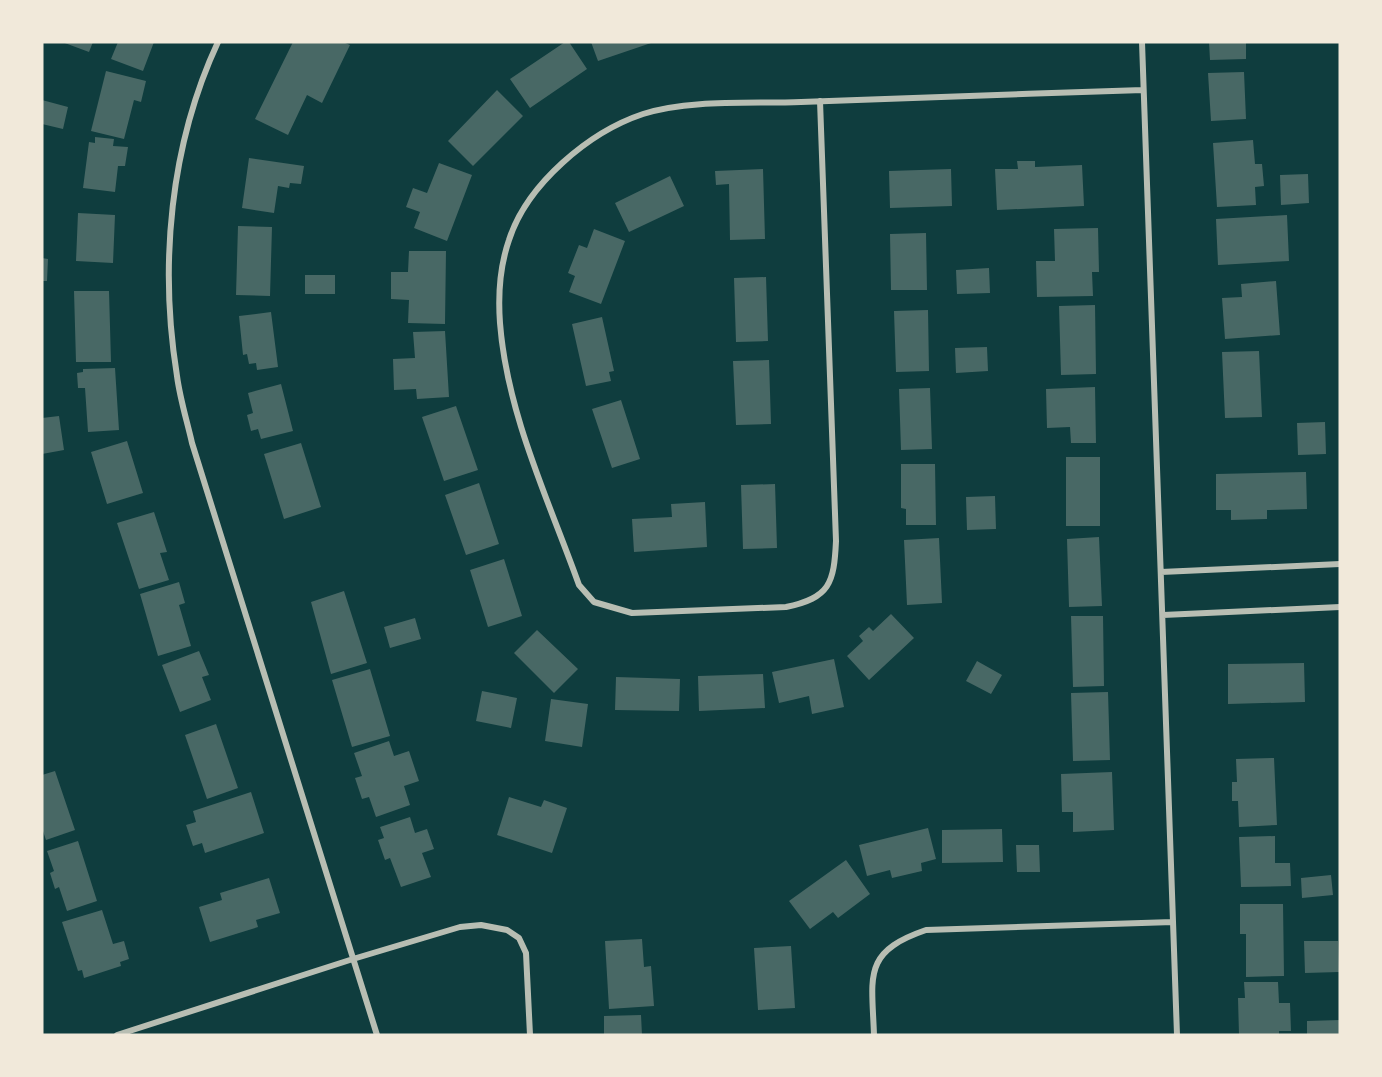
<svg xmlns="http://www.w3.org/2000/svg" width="1382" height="1077" font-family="'Asap Condensed',sans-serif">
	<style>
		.building { fill: #486865 }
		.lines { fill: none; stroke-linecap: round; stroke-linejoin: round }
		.minor { stroke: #b8beb3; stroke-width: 6 }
	</style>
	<rect width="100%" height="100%" fill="#0f3d3e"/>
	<!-- building -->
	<path class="building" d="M62 42H93L89 52Z
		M118 42H154L143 71 111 59Z
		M293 42H343L350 45 322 103 307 95 288 135 255 119Z
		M565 42H569L587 69 530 108 510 79Z
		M591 42H654L598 61Z
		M1209 42H1246V59L1210 60Z
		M106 71 146 81 141 102 134 100 124 139 91 131Z
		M1244 72 1246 119 1211 121 1208 73Z
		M497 90 523 116 473 166 448 141Z
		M42 100 68 107 63 129 42 124Z
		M95 137 114 139 113 146 128 147 125 166H118L115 192 83 188 89 142 95 143Z
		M1253 140 1255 164H1262L1264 186 1255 187 1256 205 1217 207 1213 143Z
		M249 158 304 166 301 184 290 183 289 188 278 186 274 213 242 208Z
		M1017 161H1035V167L1082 165 1084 206 997 210 995 169H1018Z
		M439 163 472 175 447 241 414 228 420 212 406 207 413 188 427 193Z
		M763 169 765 239 730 240 729 184 716 185 715 171Z
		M951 169 952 206 890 208 889 171Z
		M1308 174 1309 203 1281 205 1280 175Z
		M670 176 684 206 629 232 615 203Z
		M78 213 115 215 113 263 76 261Z
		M1287 215 1289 261 1218 265 1216 219Z
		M238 226 272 227 270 296 236 295Z
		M1098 228 1099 272H1092L1093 296 1037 297 1036 261H1055L1054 229Z
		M594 229 625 241 601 304 569 292 575 276 568 273 579 245 587 248Z
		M926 233 927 290H891L890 234Z
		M409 251H446L445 324 408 323 409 300 391 299V272H408Z
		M42 258 48 259 47 281H42Z
		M989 268 990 293 957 294 956 270Z
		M305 275H335V294H305Z
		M766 277 768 341 736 342 734 278Z
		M1276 281 1280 335 1225 339 1222 298 1242 297 1241 284Z
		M74 291H109L111 362H76Z
		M1095 305 1096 374 1061 375 1059 306Z
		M928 310 929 371 896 372 894 311Z
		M271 312 278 367 257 370 256 363 249 364 247 354 243 355 239 316Z
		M602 317 614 371 609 372 611 381 586 386 572 324Z
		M445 331 449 397 417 399 416 389 394 390 393 359 415 358 413 332Z
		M987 347 988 371 956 373 955 348Z
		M1259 351 1262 417 1225 418 1222 352Z
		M769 360 771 424 736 425 733 361Z
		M115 368 119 430 88 432 85 388H78L77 373 83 372V369Z
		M281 384 293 431 261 439 258 429 251 431 247 415 253 413 248 393Z
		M1095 387 1096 443H1071L1070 427 1047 428 1046 389Z
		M930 388 932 449 901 450 899 389Z
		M621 400 640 459 612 468 592 409Z
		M456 406 478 470 444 481 422 417Z
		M59 416 64 450 42 454V418Z
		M1325 422 1326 454 1298 455 1297 423Z
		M127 441 143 493 107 504 91 452Z
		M301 443 321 507 284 519 264 454Z
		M1066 457H1100V526H1066Z
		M901 464H935L936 525H906V509L901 508Z
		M1306 472 1307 509 1267 510V519L1231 520V510H1216V474Z
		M479 483 499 544 466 555 445 495Z
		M775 484 777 548 743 549 741 485Z
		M995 496 996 529 967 530 966 497Z
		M705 502 707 547 634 552 632 519 672 517 671 504Z
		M154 512 167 552 160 553 169 580 139 589 117 523Z
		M1099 537 1102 606 1069 607 1067 539Z
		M939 538 942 603 907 605 904 540Z
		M504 559 522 616 488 627 470 570Z
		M179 582 185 603 179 605 191 646 158 656 140 594Z
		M344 591 367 663 331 674 311 602Z
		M891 614 914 638 869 680 847 656 863 641 859 636 869 627 873 631Z
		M1071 616H1103L1104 686 1073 687Z
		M415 618 421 639 390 648 384 627Z
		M537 630 578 669 554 693 514 653Z
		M199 651 209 675 202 677 211 700 180 712 162 665Z
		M834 659 844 707 812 714 809 696 779 703 772 672Z
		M977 661 1002 675 991 694 966 681Z
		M1304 663 1305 702 1228 704V664Z
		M370 669 390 736 352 747 332 680Z
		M763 674 765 708 699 711 698 676Z
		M616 677 680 679 679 711 615 710Z
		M482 691 517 698 511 728 476 721Z
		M1108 692 1110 760 1073 761 1071 693Z
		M551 699 588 704 582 747 545 741Z
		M216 724 238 788 207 799 185 735Z
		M389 741 394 756 409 751 419 781 404 786 410 805 376 817 369 797 362 799 355 778 362 776 354 753Z
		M1274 758 1277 825 1239 827 1238 801H1232V782H1237L1236 759Z
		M55 771 75 830 46 840 42 828V775Z
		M1112 772 1114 830 1073 832V812H1062L1061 774Z
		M251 792 264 833 205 853 202 843 193 846 186 825 196 822 193 811Z
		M509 797 541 807 544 800 567 808 552 853 497 835Z
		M410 817 415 833 427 829 434 849 422 853 431 877 401 887 390 858 385 860 378 840 384 838 380 827Z
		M928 828 936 859 921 863 922 871 892 878 890 870 867 876 859 845Z
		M1002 829 1003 862 942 863V830Z
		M1275 836V863H1290L1291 886 1241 887 1239 837Z
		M78 841 97 901 67 911 59 887 55 889 50 873 54 871 47 851Z
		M1016 845H1039L1040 872H1017Z
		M846 860 870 894 838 918 833 912 810 929 789 901Z
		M1331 875 1333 895 1302 898 1301 878Z
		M269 878 280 913 256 920 258 927 210 942 199 907 222 900 220 893Z
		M1240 904H1283L1284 976 1246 977V934H1240Z
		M102 910 113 944 124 941 129 959 120 962 121 966 84 978 82 970 78 971 62 922Z
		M642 939 644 967 651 966 654 1006 609 1009 605 941Z
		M1304 941H1338L1339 972 1305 973Z
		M791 946 795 1008 758 1010 754 948Z
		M1244 982H1278L1279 1003H1290L1291 1031H1279V1035H1239L1238 998H1245Z
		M641 1015 642 1035H604V1016Z
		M1340 1020V1035H1307V1021Z"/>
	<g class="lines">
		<!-- minor -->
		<path class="minor" d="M218 42C170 145 159 265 177 376 180 399 187 421 192 443L377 1035
			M1142 42 1177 1035
			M820 101 836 541C834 583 830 598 786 607L632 613 594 602 579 585C549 501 507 414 500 323 498 296 500 266 509 240 527 184 589 132 643 114 690 99 752 104 801 102 915 97 1029 94 1143 90
			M1161 572 1340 564
			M1163 615 1340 607
			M117 1035 353 959 460 927 481 925 507 930 519 938 526 953 530 1035
			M874 1035C872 976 862 952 926 930L1173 922"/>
	</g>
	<!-- border -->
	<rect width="1382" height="1077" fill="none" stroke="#f1e9da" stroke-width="87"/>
</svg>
